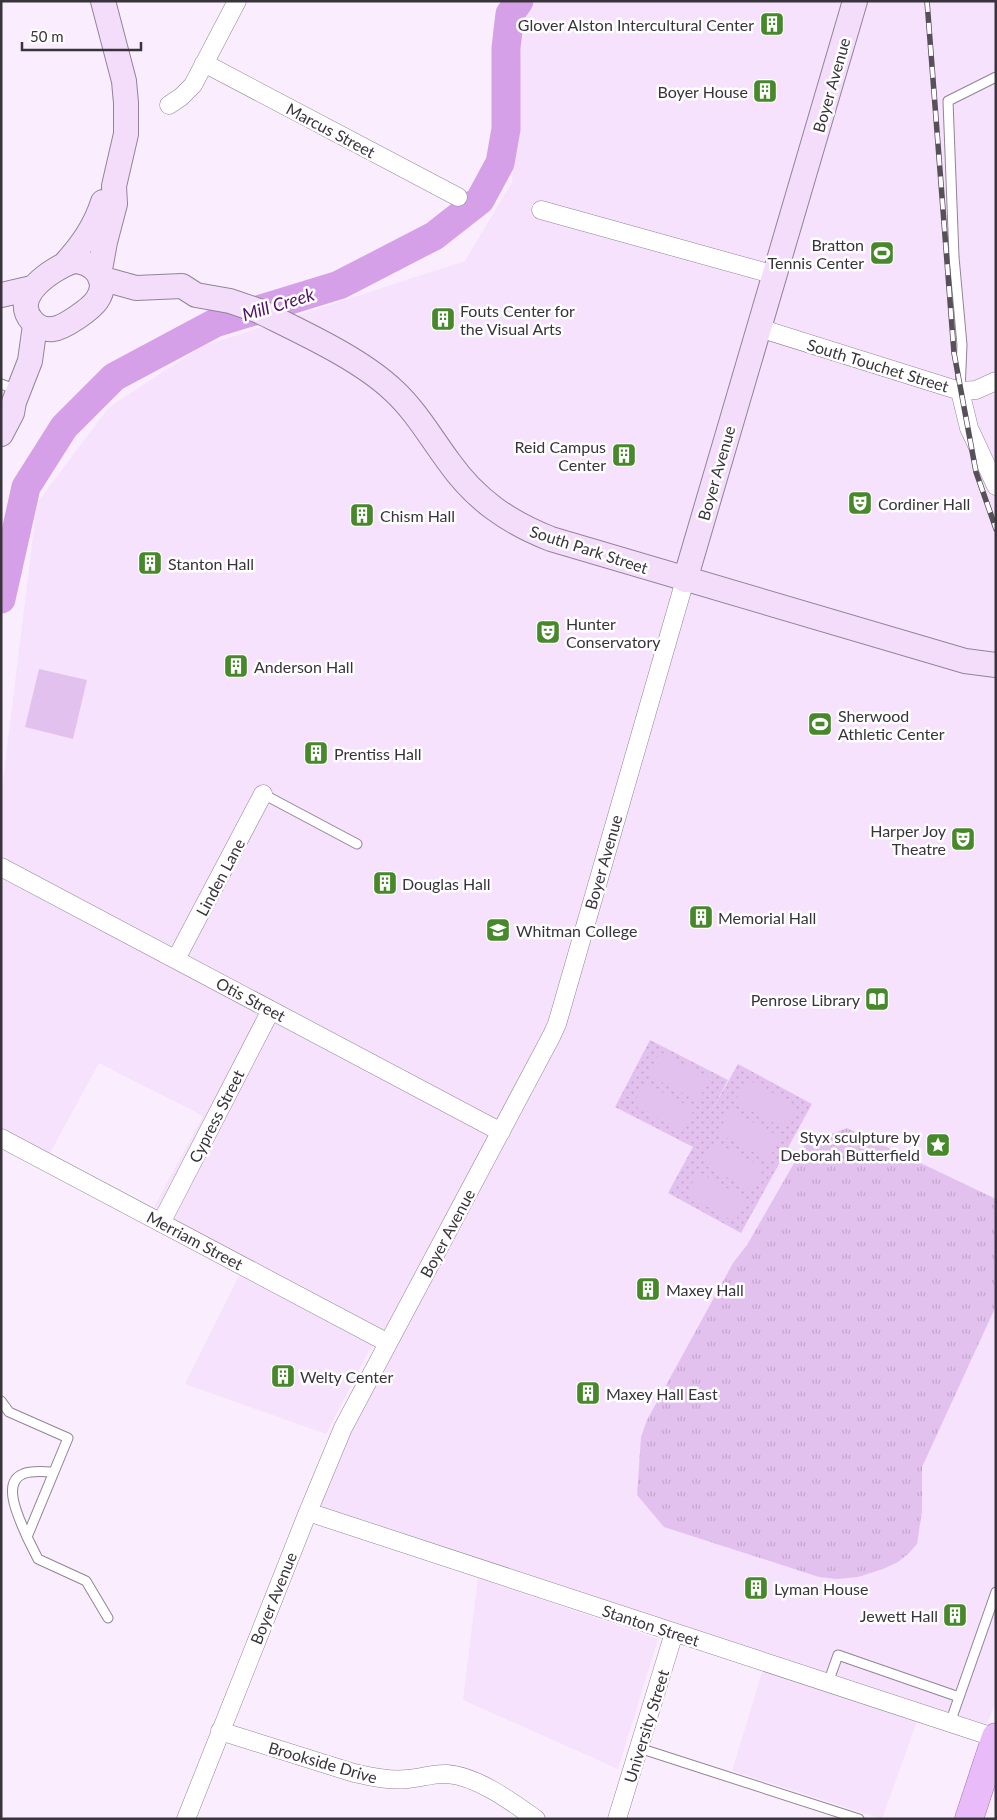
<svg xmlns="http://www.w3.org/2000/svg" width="997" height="1820" font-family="Lato,sans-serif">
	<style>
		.built { fill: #f6e2fc }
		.grass { fill: url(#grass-tufts) }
		.park { fill: url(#park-dots) }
		.pitch { fill: #e3c1ee }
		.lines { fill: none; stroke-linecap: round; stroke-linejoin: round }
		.river { stroke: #d6a0e8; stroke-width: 29 }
		.lane-casing { stroke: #918496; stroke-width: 11 }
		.street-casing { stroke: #918496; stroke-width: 19 }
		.secondary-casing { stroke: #918496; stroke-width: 26 }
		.primary-casing { stroke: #a26eb3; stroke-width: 29 }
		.lane { stroke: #fff; stroke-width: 9 }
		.street { stroke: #fff; stroke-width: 18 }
		.secondary { stroke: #f4ddfb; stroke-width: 24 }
		.primary { stroke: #e9bbf8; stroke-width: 28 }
		.rail-casing { stroke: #575059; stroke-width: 5.5 }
		.rail { stroke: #fff; stroke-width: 4; stroke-dasharray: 11; stroke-linecap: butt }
		.labels { text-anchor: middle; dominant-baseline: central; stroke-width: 5; stroke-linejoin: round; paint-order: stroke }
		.poi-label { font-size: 16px; fill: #39333b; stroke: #fff; text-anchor: start }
		.street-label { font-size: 16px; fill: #39333b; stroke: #fff }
		.water-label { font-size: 18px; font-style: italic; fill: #530f65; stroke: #fff }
	</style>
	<defs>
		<pattern id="grass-tufts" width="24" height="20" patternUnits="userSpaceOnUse" patternTransform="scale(1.25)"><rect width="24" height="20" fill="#e3c1ee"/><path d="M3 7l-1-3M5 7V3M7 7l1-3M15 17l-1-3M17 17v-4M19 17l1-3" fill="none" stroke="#c4a6cd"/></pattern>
		<pattern id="park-dots" width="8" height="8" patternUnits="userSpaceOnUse" patternTransform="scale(1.25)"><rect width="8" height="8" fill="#e3c1ee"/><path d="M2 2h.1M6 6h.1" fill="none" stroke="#c4a6cd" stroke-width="1.8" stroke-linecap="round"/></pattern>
	</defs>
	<rect width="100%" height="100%" fill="#faeefe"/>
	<!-- built -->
	<path class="built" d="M532 1H996V1702L986 1726 310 1503 388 1343 154 1207 203 1116 99 1063 50 1153 1 1128V797L37 503 109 407 203 346 465 261 512 182 523 26Z
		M240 1274 372 1345 326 1434 185 1384Z
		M478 1578 658 1639 618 1769 463 1700Z
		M763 1669 920 1713 882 1819 732 1771Z"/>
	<!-- grass -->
	<path class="grass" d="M847 1128 996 1199V1306L922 1467V1511L917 1544 909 1553 898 1562 883 1569 858 1577 837 1579 819 1577 664 1527 637 1495 641 1437 647 1420 733 1263 747 1245 805 1144Z"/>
	<!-- park -->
	<path class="park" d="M650 1040 728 1080 711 1112 738 1064 812 1104 741 1233 668 1193 693 1147 615 1107Z"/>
	<!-- pitch -->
	<path class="pitch" d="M39 669 87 680 73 739 25 727Z
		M660 1052 710 1078 698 1101 648 1075Z
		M747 1079 797 1106 785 1129 735 1102Z
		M645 1083 694 1109 682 1132 633 1105Z
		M730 1110 780 1137 768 1160 718 1133Z
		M715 1142 764 1168 752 1191 703 1164Z
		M698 1172 747 1199 735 1222 686 1195Z"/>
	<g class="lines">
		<!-- river -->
		<path class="river" d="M1 599 26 487 64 427 114 377 215 323 339 285 434 236 480 200 500 163 506 129V48L510 14 519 1"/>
		<defs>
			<path id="lane" d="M1 384 17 390
				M960 391 962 345 954 257 948 101 996 77
				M263 794 357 844
				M1 1401 9 1412 68 1438 27 1537 38 1559 86 1581 108 1618
				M27 1537C21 1522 0 1483 23 1474 32 1470 44 1472 54 1472
				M828 1683 838 1655 959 1697
				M950 1723 996 1592
				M639 1748 859 1819"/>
			<path id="street" d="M204 63 458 197
				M169 105 181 97 193 85 237 1
				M541 210 775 275
				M759 328 960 391 976 390 996 381
				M960 391 969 428 996 486
				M1 867 501 1132
				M176 959 263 794
				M1 1138 388 1343
				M161 1223 271 1010
				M308 1512 996 1738
				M220 1731 354 1773C372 1777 390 1781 408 1779 421 1778 434 1773 447 1774 477 1776 512 1802 536 1819
				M186 1819 308 1512 343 1428 551 1037 557 1024 685 580
				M617 1819 674 1633"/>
			<path id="secondary" d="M73 261C93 261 111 280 97 300 91 309 64 328 53 329 45 330 37 327 32 321 10 296 52 269 73 261Z
				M65 264C82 245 95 227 103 202
				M99 275 105 242 115 204 114 186 126 134V103L124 81 103 1
				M100 278 136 288 182 286 196 295 230 301 259 311C301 332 359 358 393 390 416 411 431 438 449 462 476 500 508 522 551 539L965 661 996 665
				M1 295 32 288
				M1 434 12 413 14 402 30 361 35 325
				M685 580 855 1"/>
			<path id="primary" d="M969 1819 996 1737"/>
		</defs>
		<!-- lane casing -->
		<use href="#lane" class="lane-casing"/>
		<!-- street casing -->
		<use href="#street" class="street-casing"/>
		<!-- secondary casing -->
		<use href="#secondary" class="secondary-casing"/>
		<!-- primary casing -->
		<use href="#primary" class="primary-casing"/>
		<!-- lane -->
		<use href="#lane" class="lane"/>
		<!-- street -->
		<use href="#street" class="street"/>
		<!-- secondary -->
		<use href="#secondary" class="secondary"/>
		<!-- primary -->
		<use href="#primary" class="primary"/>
		<defs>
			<path id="rail" d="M927 1 954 353 976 472 996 529"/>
		</defs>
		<!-- rail casing -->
		<use href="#rail" class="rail-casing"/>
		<!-- rail -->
		<use href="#rail" class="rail"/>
	</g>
	<!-- icons -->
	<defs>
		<symbol id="building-square" viewBox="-11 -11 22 22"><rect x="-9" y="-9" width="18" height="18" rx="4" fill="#47882a" stroke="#fff"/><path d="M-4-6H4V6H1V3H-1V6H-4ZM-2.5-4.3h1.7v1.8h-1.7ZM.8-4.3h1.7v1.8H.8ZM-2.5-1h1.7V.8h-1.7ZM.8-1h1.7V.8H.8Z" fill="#fff"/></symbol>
		<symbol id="stadium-square" viewBox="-11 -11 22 22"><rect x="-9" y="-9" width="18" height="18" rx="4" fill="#47882a" stroke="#fff"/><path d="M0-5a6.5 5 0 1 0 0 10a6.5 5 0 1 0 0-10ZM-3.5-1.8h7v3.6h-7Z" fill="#fff"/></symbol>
		<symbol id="theatre-square" viewBox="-11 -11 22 22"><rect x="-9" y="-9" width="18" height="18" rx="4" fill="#47882a" stroke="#fff"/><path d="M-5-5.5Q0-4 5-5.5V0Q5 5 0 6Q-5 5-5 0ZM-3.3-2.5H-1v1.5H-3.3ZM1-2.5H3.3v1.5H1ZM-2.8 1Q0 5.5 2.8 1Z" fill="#fff"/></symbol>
		<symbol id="university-square" viewBox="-11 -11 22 22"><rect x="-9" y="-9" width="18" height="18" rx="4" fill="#47882a" stroke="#fff"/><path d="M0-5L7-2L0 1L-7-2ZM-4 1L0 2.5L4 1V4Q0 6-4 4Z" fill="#fff"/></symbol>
		<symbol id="library-square" viewBox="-11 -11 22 22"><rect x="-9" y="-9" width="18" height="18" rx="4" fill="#47882a" stroke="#fff"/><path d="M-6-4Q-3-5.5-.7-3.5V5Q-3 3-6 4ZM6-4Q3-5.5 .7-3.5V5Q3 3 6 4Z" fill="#fff"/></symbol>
		<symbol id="sight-square" viewBox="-11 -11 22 22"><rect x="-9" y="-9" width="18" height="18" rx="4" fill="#47882a" stroke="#fff"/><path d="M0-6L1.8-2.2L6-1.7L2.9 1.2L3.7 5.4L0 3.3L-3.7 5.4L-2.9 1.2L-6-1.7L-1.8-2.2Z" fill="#fff"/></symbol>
	</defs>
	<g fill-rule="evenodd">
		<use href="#building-square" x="758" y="10" width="28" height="28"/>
		<use href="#building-square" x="751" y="77" width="28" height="28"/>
		<use href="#stadium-square" x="868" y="239" width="28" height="28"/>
		<use href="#building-square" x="429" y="305" width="28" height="28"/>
		<use href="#building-square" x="610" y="441" width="28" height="28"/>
		<use href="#theatre-square" x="846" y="489" width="28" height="28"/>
		<use href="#building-square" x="348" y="501" width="28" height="28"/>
		<use href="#building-square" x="136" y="549" width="28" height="28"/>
		<use href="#theatre-square" x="534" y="618" width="28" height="28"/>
		<use href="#building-square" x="222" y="652" width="28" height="28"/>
		<use href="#stadium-square" x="806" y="710" width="28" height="28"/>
		<use href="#building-square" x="302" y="739" width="28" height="28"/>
		<use href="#theatre-square" x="949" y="825" width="28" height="28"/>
		<use href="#building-square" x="371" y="869" width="28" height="28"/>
		<use href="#building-square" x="687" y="903" width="28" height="28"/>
		<use href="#university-square" x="484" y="916" width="28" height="28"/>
		<use href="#library-square" x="863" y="985" width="28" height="28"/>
		<use href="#sight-square" x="924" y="1131" width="28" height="28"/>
		<use href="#building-square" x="634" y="1275" width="28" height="28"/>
		<use href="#building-square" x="269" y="1362" width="28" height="28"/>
		<use href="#building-square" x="574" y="1379" width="28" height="28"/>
		<use href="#building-square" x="742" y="1574" width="28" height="28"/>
		<use href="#building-square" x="941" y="1601" width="28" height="28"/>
	</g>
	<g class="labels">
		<!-- poi labels -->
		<g class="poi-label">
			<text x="754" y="24" text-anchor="end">Glover Alston Intercultural Center</text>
			<text x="748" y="91" text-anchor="end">Boyer House</text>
			<text x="864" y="244" text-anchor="end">Bratton<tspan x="864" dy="18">Tennis Center</tspan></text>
			<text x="460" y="310">Fouts Center for<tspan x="460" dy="18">the Visual Arts</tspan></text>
			<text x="606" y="446" text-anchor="end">Reid Campus<tspan x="606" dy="18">Center</tspan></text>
			<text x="878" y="503">Cordiner Hall</text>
			<text x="380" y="515">Chism Hall</text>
			<text x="168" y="563">Stanton Hall</text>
			<text x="566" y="623">Hunter<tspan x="566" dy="18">Conservatory</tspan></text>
			<text x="254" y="666">Anderson Hall</text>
			<text x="838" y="715">Sherwood<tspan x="838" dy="18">Athletic Center</tspan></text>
			<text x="334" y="753">Prentiss Hall</text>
			<text x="946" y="830" text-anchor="end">Harper Joy<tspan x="946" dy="18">Theatre</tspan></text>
			<text x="402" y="883">Douglas Hall</text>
			<text x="718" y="917">Memorial Hall</text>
			<text x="516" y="930">Whitman College</text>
			<text x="860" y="999" text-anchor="end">Penrose Library</text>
			<text x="920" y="1136" text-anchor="end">Styx sculpture by<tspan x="920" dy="18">Deborah Butterfield</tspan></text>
			<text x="666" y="1289">Maxey Hall</text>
			<text x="300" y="1376">Welty Center</text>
			<text x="606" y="1393">Maxey Hall East</text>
			<text x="774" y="1588">Lyman House</text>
			<text x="938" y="1615" text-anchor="end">Jewett Hall</text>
		</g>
		<!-- street labels -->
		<g class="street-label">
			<text transform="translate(831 85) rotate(-74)">Boyer Avenue</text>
			<text transform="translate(331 130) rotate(28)">Marcus Street</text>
			<text transform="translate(878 365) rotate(17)">South Touchet Street</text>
			<text transform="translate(716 473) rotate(-74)">Boyer Avenue</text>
			<text transform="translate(589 549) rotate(18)">South Park Street</text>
			<text transform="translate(603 862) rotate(-74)">Boyer Avenue</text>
			<text transform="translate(220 877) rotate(-62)">Linden Lane</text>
			<text transform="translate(251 999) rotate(28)">Otis Street</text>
			<text transform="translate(216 1116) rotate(-63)">Cypress Street</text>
			<text transform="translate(447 1233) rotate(-62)">Boyer Avenue</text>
			<text transform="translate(195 1240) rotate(28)">Merriam Street</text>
			<text transform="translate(273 1598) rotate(-68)">Boyer Avenue</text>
			<text transform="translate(651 1625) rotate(18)">Stanton Street</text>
			<text transform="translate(646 1726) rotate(-73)">University Street</text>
			<text transform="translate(323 1762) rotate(16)">Brookside Drive</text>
		</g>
		<!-- water labels -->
		<g class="water-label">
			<text transform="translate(278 304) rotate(-17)">Mill Creek</text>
		</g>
	</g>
	<!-- border -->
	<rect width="997" height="1820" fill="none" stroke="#39333b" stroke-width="5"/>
	<!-- scale -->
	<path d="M22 42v8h119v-8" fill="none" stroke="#39333b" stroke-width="2.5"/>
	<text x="30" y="42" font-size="15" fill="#39333b" stroke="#ffffff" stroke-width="4" paint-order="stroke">50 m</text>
</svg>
